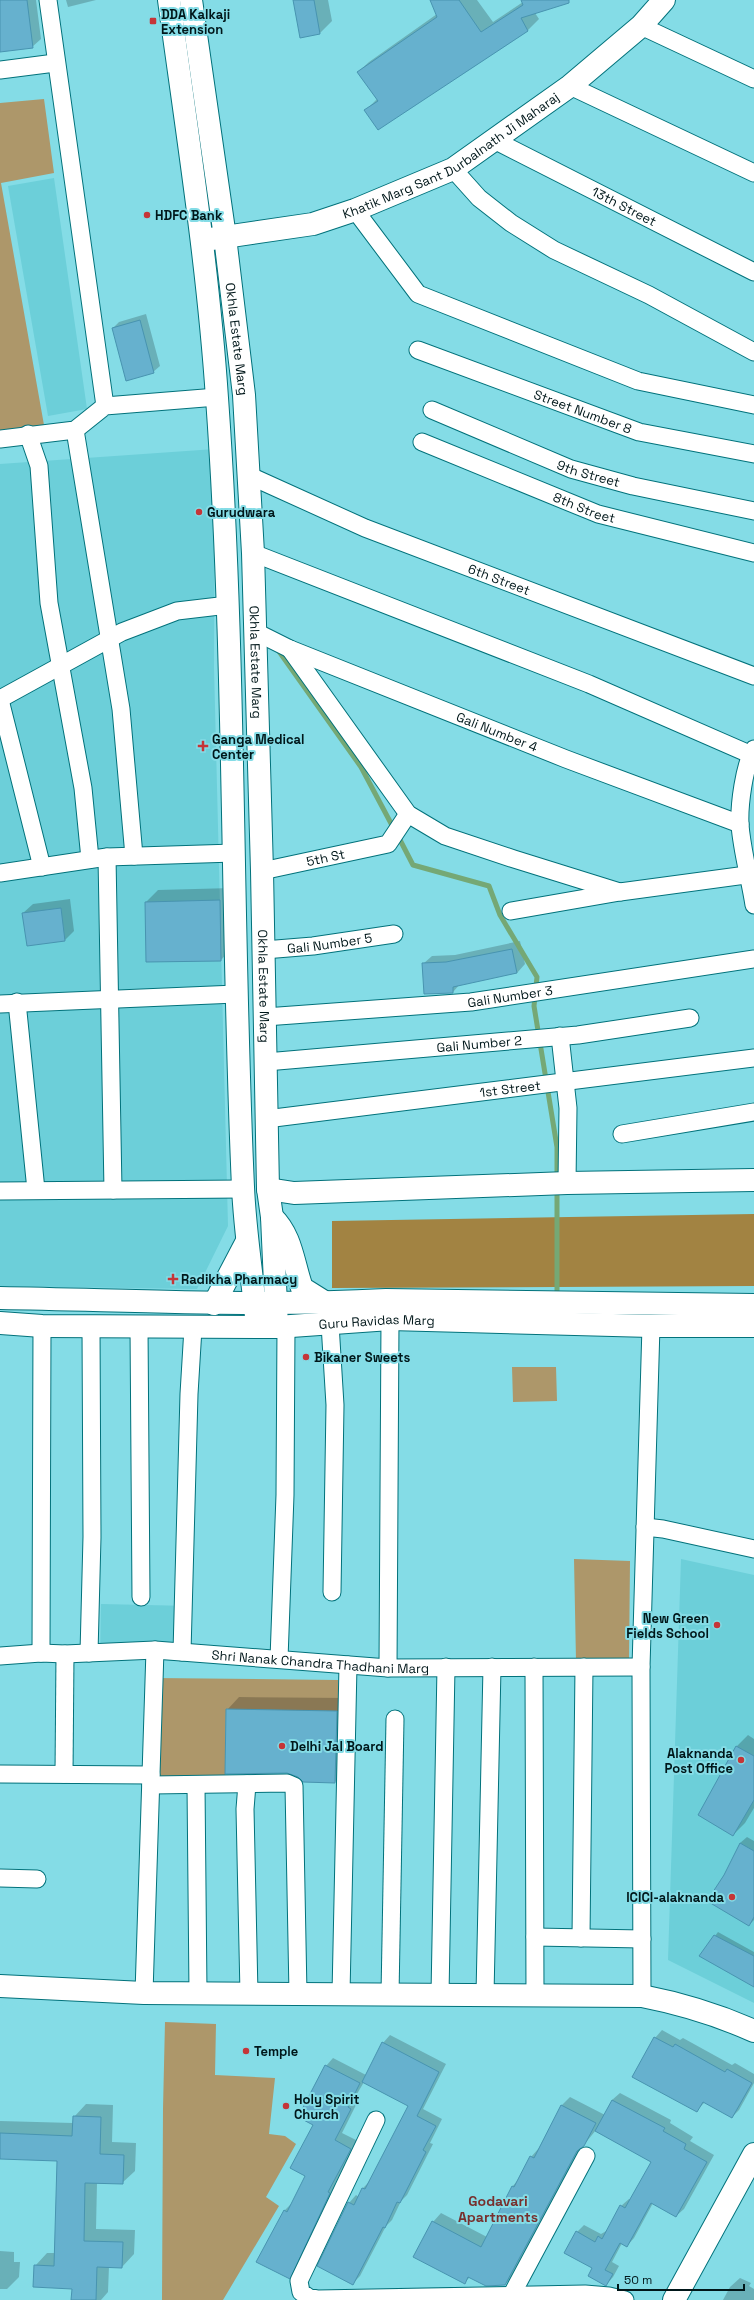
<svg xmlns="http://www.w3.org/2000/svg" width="754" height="2300" font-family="'Space Grotesk',sans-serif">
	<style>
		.built { fill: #6ccfd9 }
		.green { fill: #ad976a }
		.forest { fill: #a28342 }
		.shadow { fill: #0003 }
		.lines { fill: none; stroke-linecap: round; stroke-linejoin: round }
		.stream { stroke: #75a875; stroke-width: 5 }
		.building { fill: #66b1ce; stroke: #4894b0 }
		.street-casing { stroke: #02727b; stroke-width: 19 }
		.secondary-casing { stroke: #02727b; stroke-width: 24 }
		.street { stroke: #fff; stroke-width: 17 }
		.secondary { stroke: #fff; stroke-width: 22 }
		.poi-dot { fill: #c53538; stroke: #84dce6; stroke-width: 1.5 }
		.labels { text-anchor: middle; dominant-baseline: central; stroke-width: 4; stroke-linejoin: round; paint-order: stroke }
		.poi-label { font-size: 13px; font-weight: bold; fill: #00171a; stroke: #84dce6; text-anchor: start }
		.street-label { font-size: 13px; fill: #00171a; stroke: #84dce6 }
		.neighbourhood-label { font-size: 14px; font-weight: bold; fill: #77302e; stroke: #84dce6 }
	</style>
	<rect width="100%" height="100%" fill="#84dce6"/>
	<!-- built -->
	<path class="built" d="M54 178 87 409 48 416 8 186Z
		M215 449 214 667 228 1226 197 1289 0 1286V464Z
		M681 1559 754 1575V2003L668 1960Z
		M101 1604 191 1606 190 1661 100 1659Z"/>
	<!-- green -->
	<path class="green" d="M44 99 54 173 1 183 44 425 0 435V103Z
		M512 1367H556L557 1401 513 1402Z
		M574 1559 630 1561 629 1662 576 1661Z
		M154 1678 338 1680V1711L226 1710 225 1781H153Z
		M165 2022 216 2024 215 2075 275 2078 269 2134 285 2136 296 2144 266 2197 279 2206 223 2300H162L163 2109Z"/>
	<!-- forest -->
	<path class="forest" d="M754 1214V1286L332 1288V1221Z"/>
	<!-- shadow -->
	<path class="shadow" d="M0 0H36L41 39 32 47 0 51Z
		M66 0H96L68 7Z
		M294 0H328L332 21 320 33Z
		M431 0H477L493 22 523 2 522 0H565L535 13 539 19 528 30 378 128 366 110 377 99 358 72 369 62 437 14Z
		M146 314 160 366 153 372 113 328 119 322Z
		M232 888 233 947 221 960 146 902 158 890Z
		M70 899 74 931 65 940 23 913 33 904Z
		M520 941 525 964 517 973 460 984 453 992 423 964 432 956 455 955Z
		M239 1697 349 1698 348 1769 335 1782 303 1781 227 1710Z
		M748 1735 754 1739V1808L745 1823 733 1835 737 1746Z
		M747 1837 754 1841V1920L749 1925 725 1875 740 1843Z
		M718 1932 754 1952V1986L700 1956Z
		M662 2030 680 2040 683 2038 732 2065 735 2063 754 2074V2083L739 2110 732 2117 705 2102 696 2111 655 2038Z
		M390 2035 446 2064 423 2109 442 2119 430 2143 433 2144 407 2195 401 2201 392 2220 386 2226 360 2276 353 2283 349 2203 356 2195 359 2197 363 2188 370 2181 409 2105 364 2082 354 2099 358 2101 342 2133 358 2141 335 2184 337 2185 297 2271 289 2278 284 2211 292 2203 306 2175 314 2124 300 2116 326 2066 333 2058 366 2075 383 2043Z
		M620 2093 671 2120 670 2123 693 2137 690 2141 714 2155 684 2209 676 2216 653 2203 634 2238 627 2246 622 2243 612 2262 619 2266 613 2277 606 2285 593 2268 577 2232 584 2225 601 2234 608 2230 621 2206 629 2199 631 2200 653 2161 596 2130 583 2146 514 2276 505 2284 470 2277 465 2282 433 2222 441 2213 487 2237 512 2187 518 2180 531 2157 539 2148 562 2105 570 2097 605 2115 612 2100Z
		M86 2104 113 2105 112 2142 136 2143 135 2171 122 2183H97L96 2229 135 2230 134 2254 122 2267 109 2266 108 2292 101 2300H72L73 2288 35 2266 47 2253H55L58 2160 0 2158V2121L73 2123 74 2117Z
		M0 2251 14 2252V2262H20L19 2277 7 2289H0Z
		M740 2278 751 2283 749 2286 754 2289V2300H723L730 2287Z"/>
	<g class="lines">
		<!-- stream -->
		<path class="stream" d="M278 650 361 767 394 829
			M398 836 413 865 489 886 500 915 537 977 534 1006 557 1147V1179
			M557 1189V1292"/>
	</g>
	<!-- building -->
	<path class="building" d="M0 0H27L33 48 0 52Z
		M293 0H314L320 34 300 38Z
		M430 0H459L481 32 523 5 521 0H569V3L521 18 528 31 378 130 364 110 378 101 357 72 437 17Z
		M140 320 154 373 126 381 112 328Z
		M220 900 221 961 146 962 145 902Z
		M61 908 65 941 27 946 22 913Z
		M512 949 517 973 453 987V993L424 994 422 963 446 962Z
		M226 1709 337 1711 335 1783 303 1782 298 1777 287 1773 225 1774Z
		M736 1746 754 1756V1800L733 1836 698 1815Z
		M740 1843 754 1851V1917L749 1926 707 1901 724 1875Z
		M714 1935 754 1956V1987L699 1956Z
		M654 2037 673 2047 675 2044 725 2072 727 2069 752 2083 732 2118 703 2102 697 2112 632 2077Z
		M382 2042 439 2072 417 2116 436 2126 423 2150 426 2152 400 2203 397 2202 385 2228 383 2227 353 2285 317 2266 348 2202 354 2205 362 2188 365 2189 408 2106 362 2082Z
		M325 2065 360 2083 348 2107 351 2109 335 2140 351 2149 328 2192 330 2193 290 2279 256 2262 284 2210 287 2212 305 2176 290 2168 313 2125 298 2117Z
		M612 2100 665 2128 663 2131 686 2144 684 2149 707 2162 676 2217 651 2203 627 2247 620 2243 605 2270 613 2274 606 2286 588 2276 592 2268 564 2253 576 2231 595 2242 598 2236 602 2239 620 2205 625 2208 651 2162 595 2131Z
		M561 2105 596 2123 584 2146 577 2151 505 2285 486 2286 468 2277 465 2284 413 2257 432 2221 481 2247 512 2186 514 2187 530 2156 534 2158Z
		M73 2116 101 2117 100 2154 124 2155 123 2184 85 2183 84 2241 123 2242 122 2268 97 2267 96 2300H71L72 2289 33 2287 34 2265 54 2266 57 2161 0 2159V2133L72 2136Z"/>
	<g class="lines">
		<defs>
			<g id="street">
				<path d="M48 0 105 406"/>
				<path d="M641 26 754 79"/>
				<path d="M0 70 55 63"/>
				<path d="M570 86 754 173"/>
				<path id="s1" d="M494 140 754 272"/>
				<path d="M453 169 479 198 511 223 554 250 649 295 754 352"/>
				<path d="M355 210 418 294 638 381 754 405"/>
				<path id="s2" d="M418 350 639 432 754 454"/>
				<path id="s3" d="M432 410 571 469 633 486 754 511"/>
				<path d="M75 430 121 709 134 856"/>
				<path d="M28 434 39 466 49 603 83 788 90 859"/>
				<path d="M0 439 75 430 105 406 217 397"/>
				<path id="s4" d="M422 442 598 514 754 553"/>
				<path id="s5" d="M248 475 365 528 754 676"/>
				<path d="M253 553 589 684 754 756"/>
				<path id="s6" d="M256 632 290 649 566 759 740 824"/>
				<path d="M290 649 408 814 445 836 514 859 620 892"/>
				<path d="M0 699 122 632 177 611 228 605"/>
				<path d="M0 700 42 867"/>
				<path d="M754 749C744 766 739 805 740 825 742 851 750 879 754 905"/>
				<path d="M107 857 113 1190"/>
				<path id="s7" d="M262 871 388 844 408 814"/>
				<path d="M0 873 107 857 234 853"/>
				<path d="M511 911 620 892 754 874"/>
				<path id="s8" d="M264 950 313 946 394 934"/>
				<path d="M17 1002 36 1190"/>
				<path d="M0 1004 236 994"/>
				<path id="s9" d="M265 1017 471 1002 754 959"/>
				<path d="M560 1036 568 1108 567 1183"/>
				<path id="s10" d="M266 1062 578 1035 690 1018"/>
				<path id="s11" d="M266 1119 754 1058"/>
				<path d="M622 1134 754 1112"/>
				<path d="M0 1191 243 1189"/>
				<path d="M330 1324 335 1405 332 1592"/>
				<path d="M139 1327 141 1597"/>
				<path d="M645 1527 663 1529 754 1549"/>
				<path d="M182 1652 189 1394 193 1328"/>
				<path d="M41 1653 42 1326"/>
				<path d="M89 1653 92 1537 91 1326"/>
				<path id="s12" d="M0 1656 41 1653 65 1654 155 1650 388 1668 641 1667"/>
				<path d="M279 1659 285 1495 286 1327"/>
				<path d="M534 1667 535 1995"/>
				<path d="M388 1668 390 1319"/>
				<path d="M0 1774 151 1775"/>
				<path d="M64 1774 65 1654"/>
				<path d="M247 1784 245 1809 249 1994"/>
				<path d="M151 1785 287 1783 294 1786 298 1994"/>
				<path d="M196 1785 198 1993"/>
				<path d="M0 1878 37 1879"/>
				<path d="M535 1937 642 1939"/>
				<path d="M581 1938 584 1667"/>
				<path d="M144 1993 155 1650"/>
				<path d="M341 1994 348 1665"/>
				<path d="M390 1995 395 1719"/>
				<path d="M440 1995 446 1667"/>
				<path d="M485 1995 492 1667"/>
				<path d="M642 1996 641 1667 651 1326"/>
				<path d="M376 2120 299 2281 301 2292 308 2297 318 2299 585 2294 609 2296 625 2300"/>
				<path d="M511 2296 586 2156"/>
			</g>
			<g id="secondary">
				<path d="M169 0C187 132 208 265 217 398 236 661 231 924 243 1187 245 1234 253 1280 257 1327"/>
				<path id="s13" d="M191 0 225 237 244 395 253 553 262 871 268 1189 272 1217 277 1327"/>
				<path id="s14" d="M211 239 313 224 355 210 453 169 570 86 641 26 664 0"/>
				<path d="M268 1189 294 1193 567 1183 754 1180"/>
				<path d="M272 1217C292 1236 293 1263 302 1288L326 1303"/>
				<path d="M0 1298C129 1300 257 1307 386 1300L754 1305"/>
				<path d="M214 1304 247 1241"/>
				<path id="s15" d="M0 1323 42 1326 277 1327 390 1319 651 1326H754"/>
				<path d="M0 1986 144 1993 642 1996C683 2004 716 2014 754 2031"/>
				<path d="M674 2300 754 2154"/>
			</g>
		</defs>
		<!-- street casing -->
		<use href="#street" class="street-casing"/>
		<!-- secondary casing -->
		<use href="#secondary" class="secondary-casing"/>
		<!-- street -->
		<use href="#street" class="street"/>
		<!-- secondary -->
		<use href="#secondary" class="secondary"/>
	</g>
	<!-- markers -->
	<g class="poi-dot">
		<rect x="149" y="17" width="8" height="8" rx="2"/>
		<circle cx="147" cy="215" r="4"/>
		<circle cx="199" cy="512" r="4"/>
		<path d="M201 740h4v4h4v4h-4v4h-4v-4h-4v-4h4z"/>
		<path d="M171 1273h4v4h4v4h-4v4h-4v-4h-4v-4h4z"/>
		<circle cx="306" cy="1357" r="4"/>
		<circle cx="717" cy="1625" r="4"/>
		<circle cx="282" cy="1746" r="4"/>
		<circle cx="741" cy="1760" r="4"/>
		<circle cx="732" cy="1897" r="4"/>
		<circle cx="246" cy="2051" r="4"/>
		<circle cx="286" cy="2106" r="4"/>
	</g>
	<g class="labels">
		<!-- poi labels -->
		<g class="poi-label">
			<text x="161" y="14">DDA Kalkaji<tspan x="161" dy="15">Extension</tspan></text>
			<text x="155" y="215">HDFC Bank</text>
			<text x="207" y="512">Gurudwara</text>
			<text x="212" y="739">Ganga Medical<tspan x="212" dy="15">Center</tspan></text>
			<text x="181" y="1279">Radikha Pharmacy</text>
			<text x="314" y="1357">Bikaner Sweets</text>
			<text x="709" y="1618" text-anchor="end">New Green<tspan x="709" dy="15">Fields School</tspan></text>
			<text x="290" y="1746">Delhi Jal Board</text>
			<text x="733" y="1753" text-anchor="end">Alaknanda<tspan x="733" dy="15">Post Office</tspan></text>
			<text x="724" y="1897" text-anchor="end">ICICI-alaknanda</text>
			<text x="254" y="2051">Temple</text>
			<text x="294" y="2099">Holy Spirit<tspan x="294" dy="15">Church</tspan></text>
		</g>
		<!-- street labels -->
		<g class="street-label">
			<text stroke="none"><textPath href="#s14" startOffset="258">Khatik Marg Sant Durbalnath Ji Maharaj</textPath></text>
			<text stroke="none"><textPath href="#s1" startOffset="146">13th Street</textPath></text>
			<text stroke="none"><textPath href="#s13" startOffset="342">Okhla Estate Marg</textPath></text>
			<text stroke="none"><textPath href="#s2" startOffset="176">Street Number 8</textPath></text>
			<text stroke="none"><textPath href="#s3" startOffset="169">9th Street</textPath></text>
			<text stroke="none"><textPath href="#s4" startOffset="175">8th Street</textPath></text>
			<text stroke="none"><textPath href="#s5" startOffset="272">6th Street</textPath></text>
			<text stroke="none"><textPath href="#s13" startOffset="666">Okhla Estate Marg</textPath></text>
			<text stroke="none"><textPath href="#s6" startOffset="261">Gali Number 4</textPath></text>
			<text stroke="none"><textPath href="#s7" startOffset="65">5th St</textPath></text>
			<text stroke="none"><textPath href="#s8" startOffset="66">Gali Number 5</textPath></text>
			<text stroke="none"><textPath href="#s13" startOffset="990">Okhla Estate Marg</textPath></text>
			<text stroke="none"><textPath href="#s9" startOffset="246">Gali Number 3</textPath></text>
			<text stroke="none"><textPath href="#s10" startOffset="214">Gali Number 2</textPath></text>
			<text stroke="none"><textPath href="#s11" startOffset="246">1st Street</textPath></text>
			<text stroke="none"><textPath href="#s15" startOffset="377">Guru Ravidas Marg</textPath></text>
			<text stroke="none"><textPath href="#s12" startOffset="321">Shri Nanak Chandra Thadhani Marg</textPath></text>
		</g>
		<!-- neighbourhood labels -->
		<g class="neighbourhood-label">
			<text x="498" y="2201">Godavari<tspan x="498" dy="16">Apartments</tspan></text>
		</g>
	</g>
	<!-- scale -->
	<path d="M618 2284v6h126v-6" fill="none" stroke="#00171a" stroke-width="2"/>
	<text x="624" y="2284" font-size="12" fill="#00171a" stroke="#84dce6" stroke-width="3" paint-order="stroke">50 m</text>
</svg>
